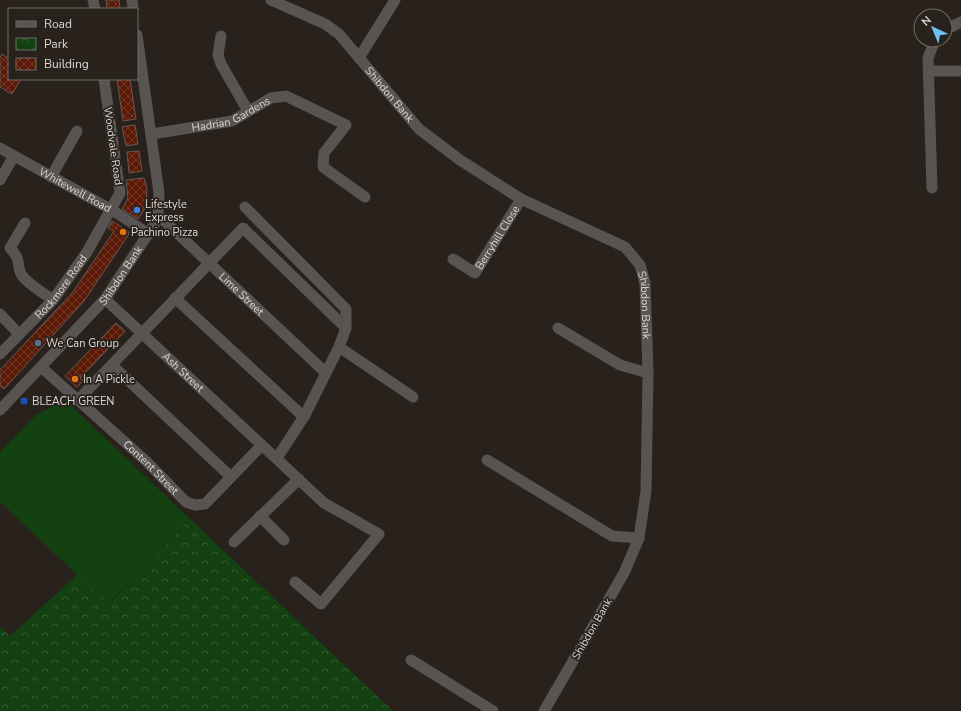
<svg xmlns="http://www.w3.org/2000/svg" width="961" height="711" font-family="'Nunito Sans',sans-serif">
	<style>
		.green { fill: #134111 }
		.park { fill: url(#park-crowns) }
		.building { fill: url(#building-cross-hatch); stroke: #645855 }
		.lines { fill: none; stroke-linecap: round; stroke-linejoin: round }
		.minor { stroke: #575451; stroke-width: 11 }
		.shop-dot { fill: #3f7fe0; stroke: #29221c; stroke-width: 1.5 }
		.food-dot { fill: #e8710a; stroke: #29221c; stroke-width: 1.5 }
		.service-dot { fill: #5c6f8a; stroke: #29221c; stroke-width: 1.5 }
		.transit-dot { fill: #1a4fb4; stroke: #29221c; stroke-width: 1.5 }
		.labels { text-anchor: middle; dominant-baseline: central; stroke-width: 3.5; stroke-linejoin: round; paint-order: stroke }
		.street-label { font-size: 11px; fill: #ddd8d4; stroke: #29221c }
		.poi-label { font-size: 11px; fill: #ddd8d4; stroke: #29221c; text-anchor: start }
	</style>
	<defs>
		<pattern id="park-crowns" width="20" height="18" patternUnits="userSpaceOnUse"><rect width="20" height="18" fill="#134111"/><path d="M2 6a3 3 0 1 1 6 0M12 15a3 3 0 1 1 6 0" fill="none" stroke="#355c33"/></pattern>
		<pattern id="building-cross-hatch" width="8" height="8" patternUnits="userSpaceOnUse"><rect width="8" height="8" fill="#5b1906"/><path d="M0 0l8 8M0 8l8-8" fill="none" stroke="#723a29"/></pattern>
	</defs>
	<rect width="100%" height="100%" fill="#29221c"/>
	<!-- green -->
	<path class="green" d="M65 400 190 519 108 604 0 502V452L36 415Z"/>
	<!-- park -->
	<path class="park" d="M190 519 393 711H0V627L10 636 77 575 109 604Z"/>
	<!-- building -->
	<path class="building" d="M106 0H119L120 9H107Z
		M2 54 9 59V79H21L12 94 0 87V57Z
		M117 79H130L136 119 123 121Z
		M135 125 138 144 126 146 122 127Z
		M139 151 142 171 129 173 127 152Z
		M144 178 147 189 146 207 138 219 122 209 128 198 126 180Z
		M112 221 128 231 129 234 84 301 4 389 0 386V370L73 292 114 231 108 228Z
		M116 323 125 331 80 378 83 381 77 387 65 376Z"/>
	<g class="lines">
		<!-- minor -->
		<g class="minor">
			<path d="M93 0 95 9"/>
			<path d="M132 0 133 9"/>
			<path id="s1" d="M271 0 325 24 339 34 419 129 460 160 521 199 625 247 640 265 645 283 648 373 646 491 639 538 624 573 544 711"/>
			<path d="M945 30 961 22"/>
			<path d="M221 36 218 55 221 64 248 111"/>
			<path d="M359 58 395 0"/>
			<path d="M929 71H961"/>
			<path id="s2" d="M152 134 232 121 271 98 286 96 346 125 324 153 323 167 365 197"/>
			<path id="s3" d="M0 148 112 210 149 234"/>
			<path d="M51 177 77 131"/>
			<path d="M0 180 14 156"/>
			<path d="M932 188 928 58 935 40"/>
			<path d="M245 207 346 309V328L339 347 305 415 277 458"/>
			<path id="s4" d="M158 215 326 373"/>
			<path d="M25 223 10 248C22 261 16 263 21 274 26 283 45 294 53 300"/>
			<path id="s5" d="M453 259 475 273 521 199"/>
			<path d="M175 298 304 417"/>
			<path id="s6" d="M105 299 324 503 379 534 321 604 295 582"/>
			<path d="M0 314 19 334"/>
			<path d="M558 328 620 365 648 373"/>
			<path d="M339 347 413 397"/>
			<path id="s7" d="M0 354 53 300 87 252 120 193 104 79"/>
			<path d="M112 365 231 477"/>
			<path id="s8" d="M41 367 146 461 186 502 195 505 205 504 262 445"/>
			<path d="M78 400 243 228 346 328"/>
			<path id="s9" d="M0 410 105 299 154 225 158 215 159 193 137 35"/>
			<path d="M487 460 612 536 639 538"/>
			<path d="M260 516 284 540"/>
			<path d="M234 542 299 479"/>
			<path d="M411 660 493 711"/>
		</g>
	</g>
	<!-- markers -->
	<circle class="shop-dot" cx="137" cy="210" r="4"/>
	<g class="food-dot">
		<circle cx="123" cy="232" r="4"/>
		<circle cx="75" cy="379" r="4"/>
	</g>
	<circle class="service-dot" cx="38" cy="343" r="4"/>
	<rect class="transit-dot" x="20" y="397" width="8" height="8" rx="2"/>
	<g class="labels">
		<!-- street labels -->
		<g class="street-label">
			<text stroke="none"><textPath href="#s1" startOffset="155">Shibdon Bank</textPath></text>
			<text stroke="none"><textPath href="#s2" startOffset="82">Hadrian Gardens</textPath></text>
			<text transform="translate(113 146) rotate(82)">Woodvale Road</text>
			<text stroke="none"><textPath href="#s3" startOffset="86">Whitewell Road</textPath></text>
			<text stroke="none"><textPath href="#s5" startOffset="68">Berryhill Close</textPath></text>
			<text stroke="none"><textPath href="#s9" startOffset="181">Shibdon Bank</textPath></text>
			<text stroke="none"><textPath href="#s7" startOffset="91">Rockmore Road</textPath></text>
			<text stroke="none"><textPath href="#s4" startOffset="115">Lime Street</textPath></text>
			<text stroke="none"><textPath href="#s1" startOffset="503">Shibdon Bank</textPath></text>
			<text stroke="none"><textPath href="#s6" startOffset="107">Ash Street</textPath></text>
			<text stroke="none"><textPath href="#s8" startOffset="149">Content Street</textPath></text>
			<text transform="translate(592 629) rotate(-60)">Shibdon Bank</text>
		</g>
		<!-- poi labels -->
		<g class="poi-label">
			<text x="145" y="204">Lifestyle<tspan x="145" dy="13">Express</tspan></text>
			<text x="131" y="232">Pachino Pizza</text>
			<text x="46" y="343">We Can Group</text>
			<text x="83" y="379">In A Pickle</text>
			<text x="32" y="401">BLEACH GREEN</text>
		</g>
	</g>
	<!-- legend -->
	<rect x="8" y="8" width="130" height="72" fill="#29221c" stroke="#716b66"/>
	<rect x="16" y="21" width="20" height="6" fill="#575451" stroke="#716b66"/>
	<text x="44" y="28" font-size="12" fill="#ddd8d4">Road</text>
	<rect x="16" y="38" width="20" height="12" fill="url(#park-crowns)" stroke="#716b66"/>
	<text x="44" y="48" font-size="12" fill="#ddd8d4">Park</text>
	<rect x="16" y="58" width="20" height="12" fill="url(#building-cross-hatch)" stroke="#716b66"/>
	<text x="44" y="68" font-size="12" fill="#ddd8d4">Building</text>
	<!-- north arrow -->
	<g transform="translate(933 28) rotate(316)"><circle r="19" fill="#29221c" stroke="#716b66"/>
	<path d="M0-3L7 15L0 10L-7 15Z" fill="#6ec2f3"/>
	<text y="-6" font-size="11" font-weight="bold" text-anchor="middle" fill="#ddd8d4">N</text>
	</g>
</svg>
